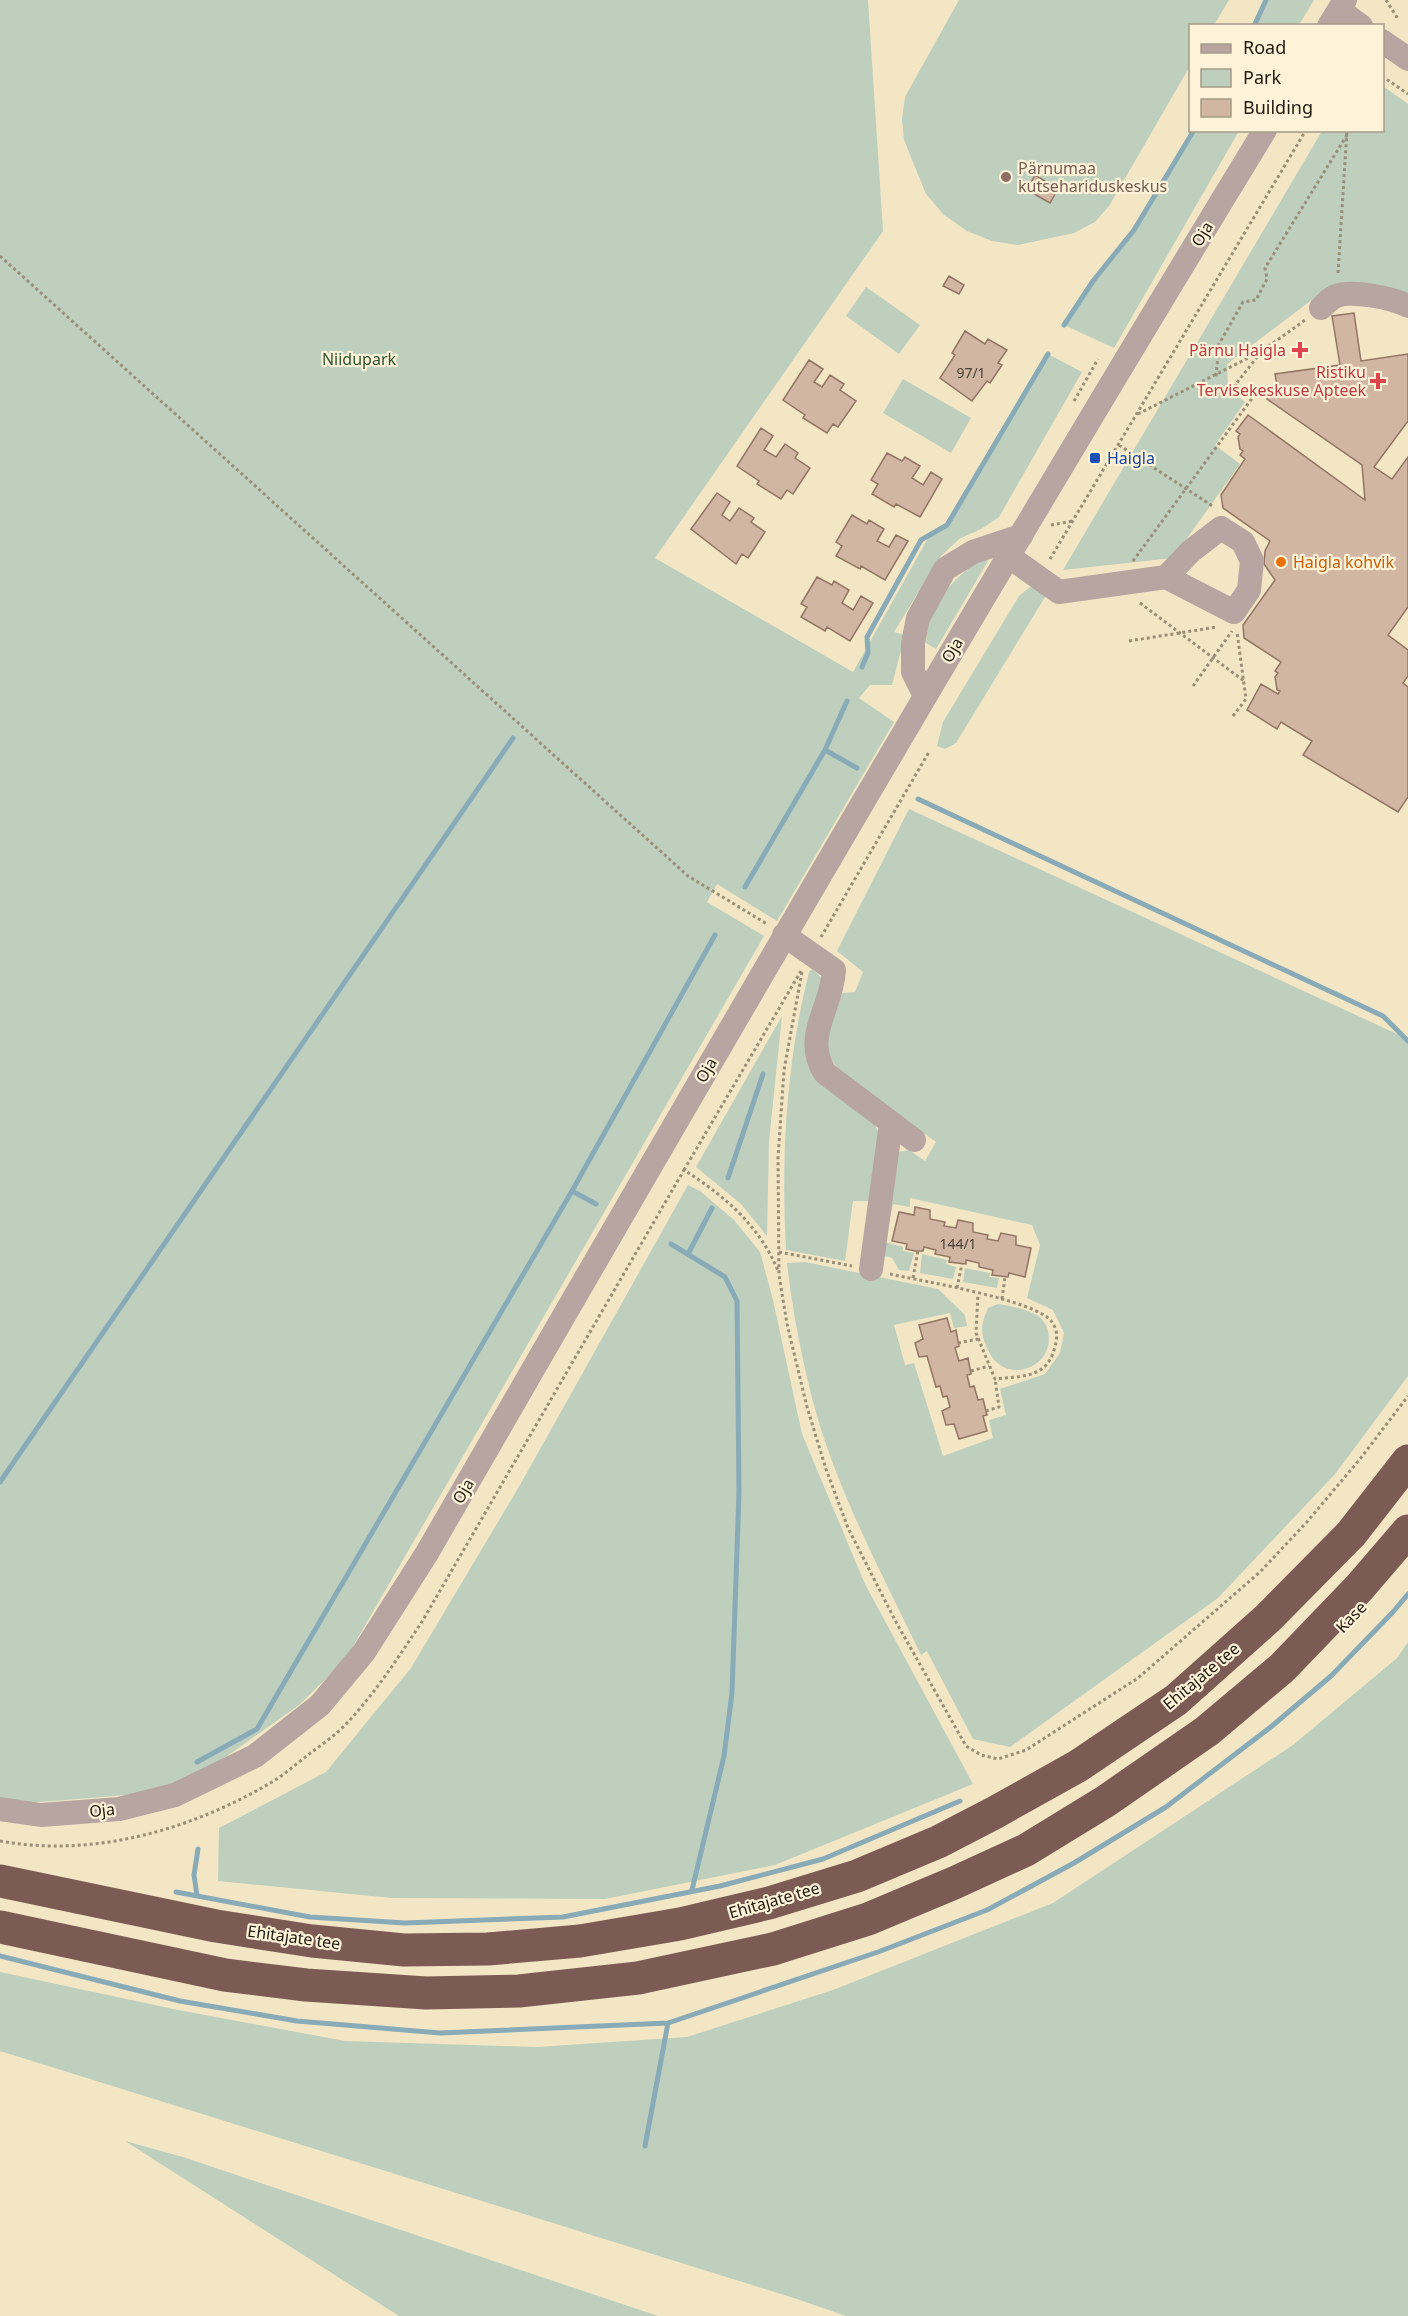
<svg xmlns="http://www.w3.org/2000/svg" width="1408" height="2316" font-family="'Noto Sans',sans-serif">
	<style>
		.green { fill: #becfbe }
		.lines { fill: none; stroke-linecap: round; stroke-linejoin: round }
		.stream { stroke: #89aab7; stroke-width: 5 }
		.building { fill: #d1b6a4; stroke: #927562; stroke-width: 1.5 }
		.path { stroke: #998f77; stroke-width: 3; stroke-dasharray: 3 3; stroke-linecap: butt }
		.minor { stroke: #b7a5a2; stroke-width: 24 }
		.highway { stroke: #7d5b55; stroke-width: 33 }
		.education-dot { fill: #8d6e63; stroke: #fef3d9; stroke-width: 2 }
		.health-dot { fill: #e0444e; stroke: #fef3d9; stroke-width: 2 }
		.transit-dot { fill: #1a4fb4; stroke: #fef3d9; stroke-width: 2 }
		.food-dot { fill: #e8710a; stroke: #fef3d9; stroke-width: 2 }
		.labels { text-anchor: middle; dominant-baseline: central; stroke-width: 4.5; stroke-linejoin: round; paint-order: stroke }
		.number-label { font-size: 14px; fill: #4c4134 }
		.education-label { font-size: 16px; fill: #785e54; stroke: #fef3d9; text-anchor: start }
		.street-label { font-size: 16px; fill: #1f1a0e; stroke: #fef3d9 }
		.health-label { font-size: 16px; fill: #be3a42; stroke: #fef3d9; text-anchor: end }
		.park-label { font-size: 16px; fill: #2e5230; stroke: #fef3d9 }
		.transit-label { font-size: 16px; fill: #164399; stroke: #fef3d9; text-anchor: start }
		.food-label { font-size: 16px; fill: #c56008; stroke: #fef3d9; text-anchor: start }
	</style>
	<rect width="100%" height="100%" fill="#f3e6c5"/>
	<!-- green -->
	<path class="green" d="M0 0H868L883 231 655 558 853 672 927 540 947 525 956 511 1048 354 1082 372 999 517 981 529 959 539 940 557 894 632 905 635 892 685H870L859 698 894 722 777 921 717 884 707 902 764 936 345 1660 299 1705 209 1769 170 1786 136 1794 67 1800 21 1803 0 1799Z
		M959 0H1229L1214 25 1190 26V66L1109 206 1095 222 1074 233 1018 245 992 241 967 231 944 215 926 194 904 140 902 119 905 97Z
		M1266 0H1314L1299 25H1253Z
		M1383 86 1408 104V300L1329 287 1227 364 1228 388 1245 402 1215 445 1240 464 1173 558 1063 570 1322 131 1382 130Z
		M1194 131H1239L1114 348 1064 325 1093 281 1134 230Z
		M866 287 920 325 899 354 846 316Z
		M903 379 971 418 951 453 883 413Z
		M984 556 988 561 936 649 926 643C927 637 926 630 927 624 932 599 964 570 984 556Z
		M1039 586 1046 593 1045 597 956 743 945 749 937 746 943 722 1019 596 1030 587Z
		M909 809 1408 1039V1376L1336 1473 1218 1598 1010 1747 973 1739 927 1651 921 1655C884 1578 841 1498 817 1416 803 1366 793 1315 787 1263L805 1262 938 1289 965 1315 967 1326 954 1328 950 1313 894 1325 905 1365 914 1363 943 1456 993 1438 989 1420 1006 1415 1000 1389 1045 1374 1060 1353 1064 1333 1053 1310 1027 1298 1040 1245 1032 1225 910 1198V1207L893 1204 885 1242 903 1247V1251L914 1253 909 1271 899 1270 892 1258 882 1255 898 1152 909 1150 925 1161 936 1142 842 1074 829 1057 826 1041 842 993 855 992 863 972 837 951Z
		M812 969 824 980 806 1053 874 1122 878 1132 871 1201H853L845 1261 786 1250C781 1157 786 1063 809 972Z
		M782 1016 769 1141 767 1236 741 1204 696 1167Z
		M688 1185 700 1191 734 1220 760 1252 773 1300 802 1434 865 1584 973 1784 775 1865 605 1899 392 1898 218 1881 219 1828 326 1772 411 1668 520 1485Z
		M922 1254 947 1260 946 1264 956 1267 953 1279 920 1273Z
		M965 1268 990 1273 989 1277 999 1278 997 1288 963 1282Z
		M998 1304C1011 1306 1027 1309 1038 1316 1043 1319 1047 1326 1048 1331 1056 1368 1006 1386 989 1352 980 1334 980 1326 988 1308Z
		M1408 1642V2316H846L797 2299 0 2051V1972L178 2010 345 2041 537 2047 687 2037 833 1990 1053 1903 1293 1745 1397 1658Z
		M125 2141 183 2157 658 2316H399Z"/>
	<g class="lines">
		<!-- stream -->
		<path class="stream" d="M1254 26 1266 0
			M1064 325 1093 281 1134 230 1194 130
			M862 667 868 653 867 637 921 540 947 525 1048 354
			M825 750 857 768
			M918 799 1383 1016 1408 1041
			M745 887 825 750 847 701
			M728 1178 763 1074
			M572 1191 596 1204
			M671 1244 725 1277 737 1301 739 1492 732 1693 724 1756 692 1890
			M688 1254 712 1208
			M0 1482 513 738
			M197 1762 257 1729 572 1191 715 935
			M176 1892 310 1917 405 1923 563 1917 720 1886 823 1859 960 1801
			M197 1896 194 1875 198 1849
			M0 1956 180 2001 297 2021 440 2033 668 2023 878 1952 987 1910 1074 1863 1166 1807 1272 1726 1331 1676 1393 1612 1408 1594
			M645 2146 668 2023"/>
	</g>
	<!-- building -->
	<path class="building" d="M1035 175 1058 189 1050 203 1027 190Z
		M949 276 964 285 959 294 943 286Z
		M1354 313 1361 361 1408 354V421L1374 467 1392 479 1408 457V607L1388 635 1408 650V676L1403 683 1408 687V797L1398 812 1303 755 1312 741 1281 722 1277 729 1247 710 1261 684 1278 694 1280 691 1277 690 1275 677 1278 673 1275 671 1281 662 1244 638 1243 625 1275 580 1264 564 1265 551 1270 541 1223 508 1221 495 1245 459 1240 455 1243 451 1240 449 1238 437 1240 434 1236 431 1248 415 1365 500 1362 465 1267 399 1277 385 1275 374 1340 365 1332 316Z
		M965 331 985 344 988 339 1007 350 998 363 1002 365 990 383 987 381 972 401 940 378 955 355 952 353Z
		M809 360 823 369 814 382 822 387 830 375 844 384 840 390 856 401 838 427 833 424 827 433 803 418 805 415 783 400Z
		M761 428 773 436 764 450 776 457 785 444 798 453 795 458 810 468 793 494 787 490 781 499 757 484 759 481 737 466Z
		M887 453 902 461 905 457 920 466 912 478 923 485 931 472 942 479 920 517 896 504 894 507 872 494 878 484 871 480Z
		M717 493 730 502 722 515 730 521 739 508 754 518 751 522 765 532 748 558 742 554 736 564 691 529Z
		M852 515 867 524 869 520 884 529 877 541 889 547 896 535 908 541 885 580 861 566 860 569 836 556 842 546 836 542Z
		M817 577 832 585 834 581 849 590 842 603 853 610 861 596 873 603 850 641 827 627 825 631 801 617 807 607 801 604Z
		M915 1207 930 1210V1219L945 1222 944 1226 956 1228 958 1220 973 1223V1232L988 1235 987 1239 998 1241 1001 1233 1016 1236V1245L1031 1248 1025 1277 1009 1273 1008 1277 992 1275 993 1270 979 1267V1263L966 1260V1264L949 1262 950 1257 935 1254 936 1250 924 1247 923 1251H915L906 1249 907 1244 892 1241 899 1212 914 1215Z
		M947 1318 951 1332 956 1330 959 1346 955 1348 959 1361 968 1358 971 1374 967 1375 970 1387 974 1386 978 1400 983 1399 987 1415 983 1416 987 1431 959 1439 954 1424 946 1425 942 1411 950 1407 947 1396 943 1397 940 1386 936 1387 927 1356 919 1357 915 1343 923 1339 919 1325Z"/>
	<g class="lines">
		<!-- path -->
		<path class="path" d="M1386 0 1398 19
			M1382 76 1408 94
			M0 256 688 876 767 924
			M1338 273 1347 130
			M1216 376 1219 344 1243 302 1256 300 1267 279 1265 268 1347 135
			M1074 401 1098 359
			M1138 414 1260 352
			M1119 445 1214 507
			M1051 525 1073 521
			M1050 559 1306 130
			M1133 561 1253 397 1235 385 1262 351 1305 320
			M1140 603 1244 681
			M1129 641 1217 627
			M1193 686 1232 631
			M1233 716 1246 699 1237 632
			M821 937 929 752
			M802 972 784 1070 778 1158 779 1275 787 1324 807 1407 826 1469 848 1528 896 1622 966 1746 981 1755 998 1759 1026 1750 1138 1678 1260 1572 1306 1523 1360 1459 1408 1396
			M684 1170 801 971
			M779 1252 852 1266
			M890 1274C921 1281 1037 1300 1052 1322 1059 1332 1057 1342 1053 1353 1044 1379 1018 1376 995 1379L976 1333 978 1294
			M913 1278 918 1250
			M957 1288 962 1264
			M1002 1299 1005 1277
			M958 1343 978 1339
			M971 1371 989 1366
			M986 1411 999 1407 995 1379
			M0 1841C93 1858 191 1830 272 1782 284 1775 296 1764 308 1755 321 1745 336 1735 347 1723 376 1692 400 1655 423 1620L684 1170C726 1197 760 1226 779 1273"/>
		<!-- minor -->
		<path class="minor" d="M1339 10 1361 26
			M1329 26 1345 0
			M1382 41 1408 59
			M1321 308C1325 304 1331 298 1336 296 1352 290 1393 298 1408 306
			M1007 555 1059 592 1166 577 1234 612 1249 590 1252 561 1243 542 1221 528 1191 551 1166 577
			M925 696 913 672V643L918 618 945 569 973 552 1021 536
			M784 935 834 970C832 1009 802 1036 825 1073L914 1140
			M871 1269 891 1123
			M0 1809 41 1815 119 1809 175 1795 255 1756 320 1705 364 1652 427 1553C702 1076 978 600 1265 130"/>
		<!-- highway -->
		<path class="highway" d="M0 1881 216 1926 312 1941 404 1950 488 1949 580 1941 680 1924 769 1903 857 1876 938 1842 994 1813 1078 1766 1176 1700 1268 1618 1351 1534 1408 1461
			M0 1927 225 1975 306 1985 426 1993 519 1991 638 1978 773 1949 868 1919 954 1883 1026 1850 1106 1801 1207 1731 1282 1668 1359 1588 1408 1531"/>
	</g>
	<!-- markers -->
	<circle class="education-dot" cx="1006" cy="177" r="6"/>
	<g class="health-dot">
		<path d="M1297 341h6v6h6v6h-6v6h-6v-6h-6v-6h6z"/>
		<path d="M1375 372h6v6h6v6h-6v6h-6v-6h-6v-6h6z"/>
	</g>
	<rect class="transit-dot" x="1089" y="452" width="12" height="12" rx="3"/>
	<circle class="food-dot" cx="1281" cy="562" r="6"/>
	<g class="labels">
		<!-- number labels -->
		<g class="number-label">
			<text x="971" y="372">97/1</text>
			<text x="958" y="1243">144/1</text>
		</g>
		<!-- education labels -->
		<g class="education-label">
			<text x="1018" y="168">Pärnumaa<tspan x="1018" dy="18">kutsehariduskeskus</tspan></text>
		</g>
		<!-- street labels -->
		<g class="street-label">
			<text transform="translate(1202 234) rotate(-59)">Oja</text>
			<text transform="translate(952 650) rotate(-60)">Oja</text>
			<text transform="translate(706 1070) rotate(-60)">Oja</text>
			<text transform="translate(463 1491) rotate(-60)">Oja</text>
			<text transform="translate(1351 1617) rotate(-46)">Kase</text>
			<text transform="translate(1201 1676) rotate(-40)">Ehitajate tee</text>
			<text transform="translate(102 1810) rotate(-6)">Oja</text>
			<text transform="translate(774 1900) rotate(-16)">Ehitajate tee</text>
			<text transform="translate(294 1937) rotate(8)">Ehitajate tee</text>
		</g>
		<!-- health labels -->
		<g class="health-label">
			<text x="1286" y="350">Pärnu Haigla</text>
			<text x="1366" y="372">Ristiku<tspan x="1366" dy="18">Tervisekeskuse Apteek</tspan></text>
		</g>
		<!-- park labels -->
		<g class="park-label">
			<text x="359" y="359">Niidupark</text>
		</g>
		<!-- transit labels -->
		<g class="transit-label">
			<text x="1107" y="458">Haigla</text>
		</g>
		<!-- food labels -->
		<g class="food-label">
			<text x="1293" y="562">Haigla kohvik</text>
		</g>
	</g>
	<!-- legend -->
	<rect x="1189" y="24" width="195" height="108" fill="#fef3d9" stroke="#a59c88" stroke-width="1.5"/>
	<rect x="1201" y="44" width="30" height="9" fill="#b7a5a2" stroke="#a59c88" stroke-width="1.5"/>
	<text x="1243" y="54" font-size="18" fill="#1f1a0e">Road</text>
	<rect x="1201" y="69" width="30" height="18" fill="#becfbe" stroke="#a59c88" stroke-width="1.5"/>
	<text x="1243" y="84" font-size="18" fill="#1f1a0e">Park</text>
	<rect x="1201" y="99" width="30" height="18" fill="#d1b6a4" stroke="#a59c88" stroke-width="1.5"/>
	<text x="1243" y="114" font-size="18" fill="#1f1a0e">Building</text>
</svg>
